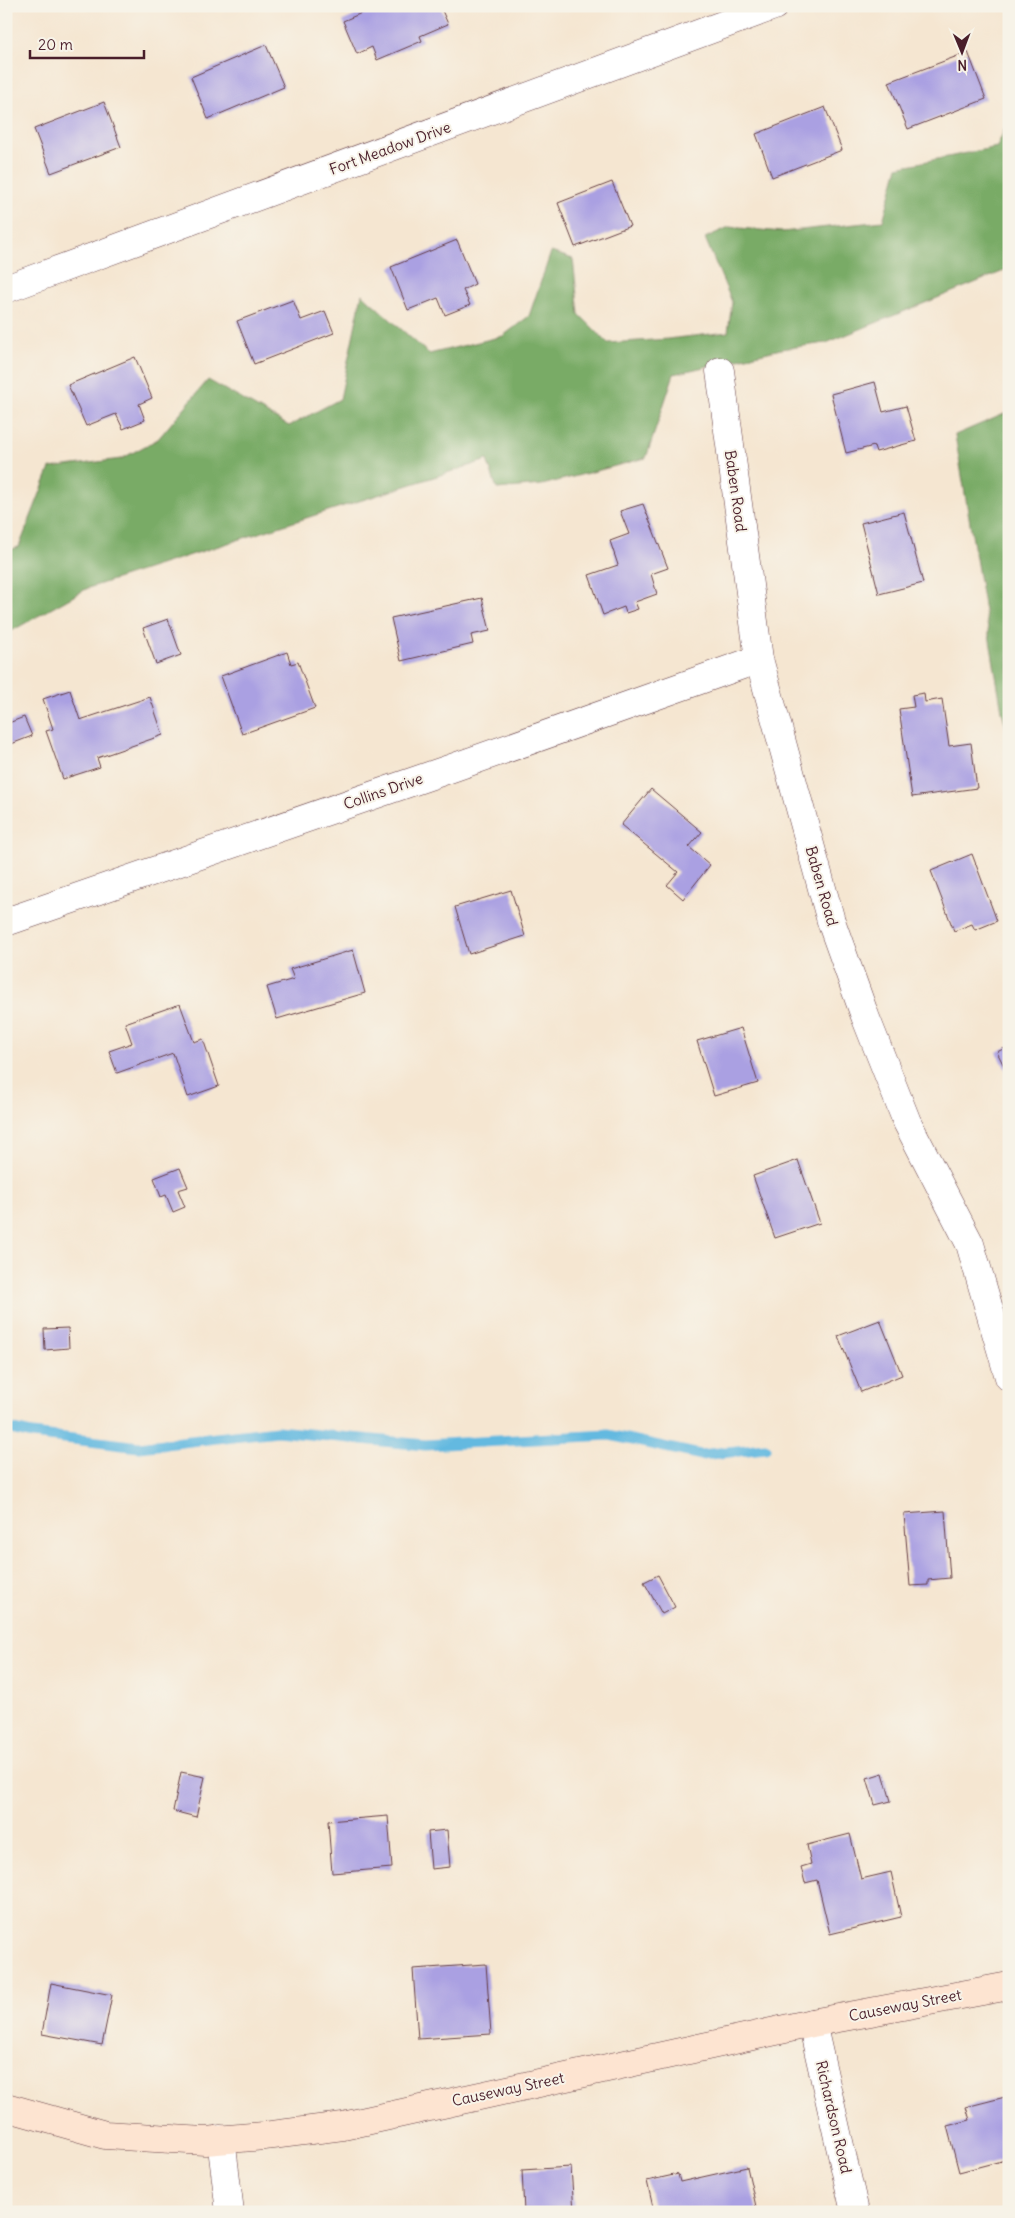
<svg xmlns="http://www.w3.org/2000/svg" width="1015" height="2218" font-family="Delius,sans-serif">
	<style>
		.forest { fill: #79ab66; stroke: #626548 }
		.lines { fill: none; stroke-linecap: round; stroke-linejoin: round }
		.stream { stroke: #64b9e0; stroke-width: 11 }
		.building { fill: #aaa0e2 }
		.street-casing { stroke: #643d44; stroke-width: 29 }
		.secondary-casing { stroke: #643d44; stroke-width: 29 }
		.street { stroke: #fff; stroke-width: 28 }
		.secondary { stroke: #fde4d1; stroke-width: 28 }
		.labels { text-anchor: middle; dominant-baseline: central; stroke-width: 4; stroke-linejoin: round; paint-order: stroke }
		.street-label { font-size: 15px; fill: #4a1f2b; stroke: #f7f3e8 }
	</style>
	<rect width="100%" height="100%" fill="#f7f3e8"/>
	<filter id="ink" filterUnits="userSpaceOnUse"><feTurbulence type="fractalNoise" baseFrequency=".02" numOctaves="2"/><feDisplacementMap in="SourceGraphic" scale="10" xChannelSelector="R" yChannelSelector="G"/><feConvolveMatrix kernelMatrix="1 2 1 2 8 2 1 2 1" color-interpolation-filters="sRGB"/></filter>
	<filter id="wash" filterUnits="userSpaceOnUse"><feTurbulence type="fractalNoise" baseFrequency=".0096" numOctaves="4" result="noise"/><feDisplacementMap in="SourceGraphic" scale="20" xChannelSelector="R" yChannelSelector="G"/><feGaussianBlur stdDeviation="1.12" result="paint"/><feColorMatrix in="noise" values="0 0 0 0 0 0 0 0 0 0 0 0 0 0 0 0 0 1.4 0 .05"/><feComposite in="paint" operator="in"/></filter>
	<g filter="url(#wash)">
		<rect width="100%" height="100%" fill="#f5e6d1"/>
		<!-- forest -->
		<path class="forest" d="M1009 119V269L826 343 781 349 674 374 646 458 542 485 497 489 487 460 88 588 6 634V551L19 547 50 468 121 459 158 439 208 380 289 426 340 399 362 294 429 354 503 336 529 316 551 252 573 259 579 314 608 343 668 339 728 332 732 302 705 238 729 227 782 232 883 221 898 167 997 147Z
			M1009 412V738L1002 711 955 435Z"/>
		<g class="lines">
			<!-- stream -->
			<path class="stream" d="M6 1428 32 1434 139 1447 277 1431 425 1445 609 1435 701 1455 765 1448"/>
		</g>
		<g id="blocks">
			<!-- building -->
			<path class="building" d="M378 6H440L448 24 420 36 422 41 377 60 372 47 357 54 343 21Z
				M266 45 284 87 208 119 191 77Z
				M968 52 986 99 908 129 889 82Z
				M104 102 121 147 51 173 34 129Z
				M825 107 842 150 772 177 756 134Z
				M612 182 630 226 575 247 558 203Z
				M457 240 475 284 463 290 470 305 445 315 438 298 408 310 391 267Z
				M293 300 301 320 325 311 334 333 254 364 237 321Z
				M135 357 152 398 139 404 145 420 123 429 116 414 86 426 68 385Z
				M875 382 883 412 906 406 916 441 876 452 874 446 846 453 831 394Z
				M643 504 668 568 651 574 657 594 635 602 638 609 626 613 624 607 603 615 589 575 618 565 610 541 629 534 620 511Z
				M904 512 923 583 879 594 861 523Z
				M482 598 490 631 471 635 473 644 401 661 391 618Z
				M168 619 181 655 156 664 143 628Z
				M287 652 291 664 298 662 315 708 242 734 221 676Z
				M70 690 80 720 150 697 163 735 97 758 100 767 63 779 46 731 53 729 43 699Z
				M924 693 925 702 942 699 949 746 971 743 977 788 912 797 899 709 914 707 912 695Z
				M24 717 32 736 6 746V724Z
				M651 789 702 832 689 847 710 865 683 899 667 885 678 872 621 825Z
				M972 854 997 921 975 930 972 924 954 931 931 871Z
				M511 890 525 936 469 954 455 907Z
				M353 950 365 993 277 1019 267 987 294 979 290 969Z
				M180 1004 194 1042 203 1039 219 1086 188 1097 173 1053 117 1073 109 1051 132 1043 125 1023Z
				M741 1028 758 1083 714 1096 697 1041Z
				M1009 1046V1076L997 1052Z
				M798 1160 820 1223 775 1238 753 1176Z
				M180 1168 188 1187 178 1190 185 1207 173 1212 166 1195 161 1197 154 1178Z
				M880 1320 902 1375 861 1392 838 1336Z
				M68 1328 69 1348 45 1350 44 1329Z
				M945 1511 950 1578 928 1580V1585L910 1586 904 1514Z
				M658 1575 675 1607 662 1614 644 1582Z
				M181 1772 205 1777 196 1817 173 1811Z
				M883 1773 891 1801 875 1805 867 1778Z
				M388 1816 392 1868 332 1873 328 1821Z
				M447 1830 450 1867 431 1869 428 1832Z
				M850 1834 861 1879 891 1872 901 1917 830 1934 817 1880 805 1883 801 1867 811 1864 807 1845Z
				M486 1964 491 2034 418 2039 413 1969Z
				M51 1983 112 1995 102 2045 42 2034Z
				M1009 2096V2159L959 2172 947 2126 970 2120 966 2107Z
				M571 2167 574 2212H524L522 2170Z
				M747 2167 757 2211 654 2212 647 2181 678 2174 680 2182Z"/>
		</g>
	</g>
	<g filter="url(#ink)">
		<use href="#blocks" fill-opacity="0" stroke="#643d44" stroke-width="1"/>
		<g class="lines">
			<defs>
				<path id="street" d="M6 289 774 6
					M720 371 759 659 831 921 865 1016 907 1122 970 1244 1009 1377
					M6 922 452 768 759 659
					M812 2023 855 2212
					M221 2139 230 2212"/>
				<path id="secondary" d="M6 2107 105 2135 205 2141 264 2136 343 2126 812 2023 1009 1986"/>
			</defs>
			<!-- street casing -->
			<use href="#street" class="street-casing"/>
			<!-- secondary casing -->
			<use href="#secondary" class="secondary-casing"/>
			<!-- street -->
			<use href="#street" class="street"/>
			<!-- secondary -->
			<use href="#secondary" class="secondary"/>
		</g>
	</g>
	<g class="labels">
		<!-- street labels -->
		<g class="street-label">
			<text transform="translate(390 148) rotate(-20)">Fort Meadow Drive</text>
			<text transform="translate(736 491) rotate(82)">Baben Road</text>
			<text transform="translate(383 791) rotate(-19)">Collins Drive</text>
			<text transform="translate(822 886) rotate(74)">Baben Road</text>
			<text transform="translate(905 2005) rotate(-11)">Causeway Street</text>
			<text transform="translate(508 2089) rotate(-12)">Causeway Street</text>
			<text transform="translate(834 2117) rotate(77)">Richardson Road</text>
		</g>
	</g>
	<!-- margin -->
	<rect width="1015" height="2218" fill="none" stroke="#f7f3e8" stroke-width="25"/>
	<!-- north arrow -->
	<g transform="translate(962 52) rotate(179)" stroke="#f7f3e8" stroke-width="4" paint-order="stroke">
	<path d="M0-4L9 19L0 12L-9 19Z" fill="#4a1f2b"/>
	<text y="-8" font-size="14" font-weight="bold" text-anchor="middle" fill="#4a1f2b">N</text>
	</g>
	<!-- scale -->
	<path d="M30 50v8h114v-8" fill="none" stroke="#4a1f2b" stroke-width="2.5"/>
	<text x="38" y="50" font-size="15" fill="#4a1f2b" stroke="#f7f3e8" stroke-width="4" paint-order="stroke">20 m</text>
</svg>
